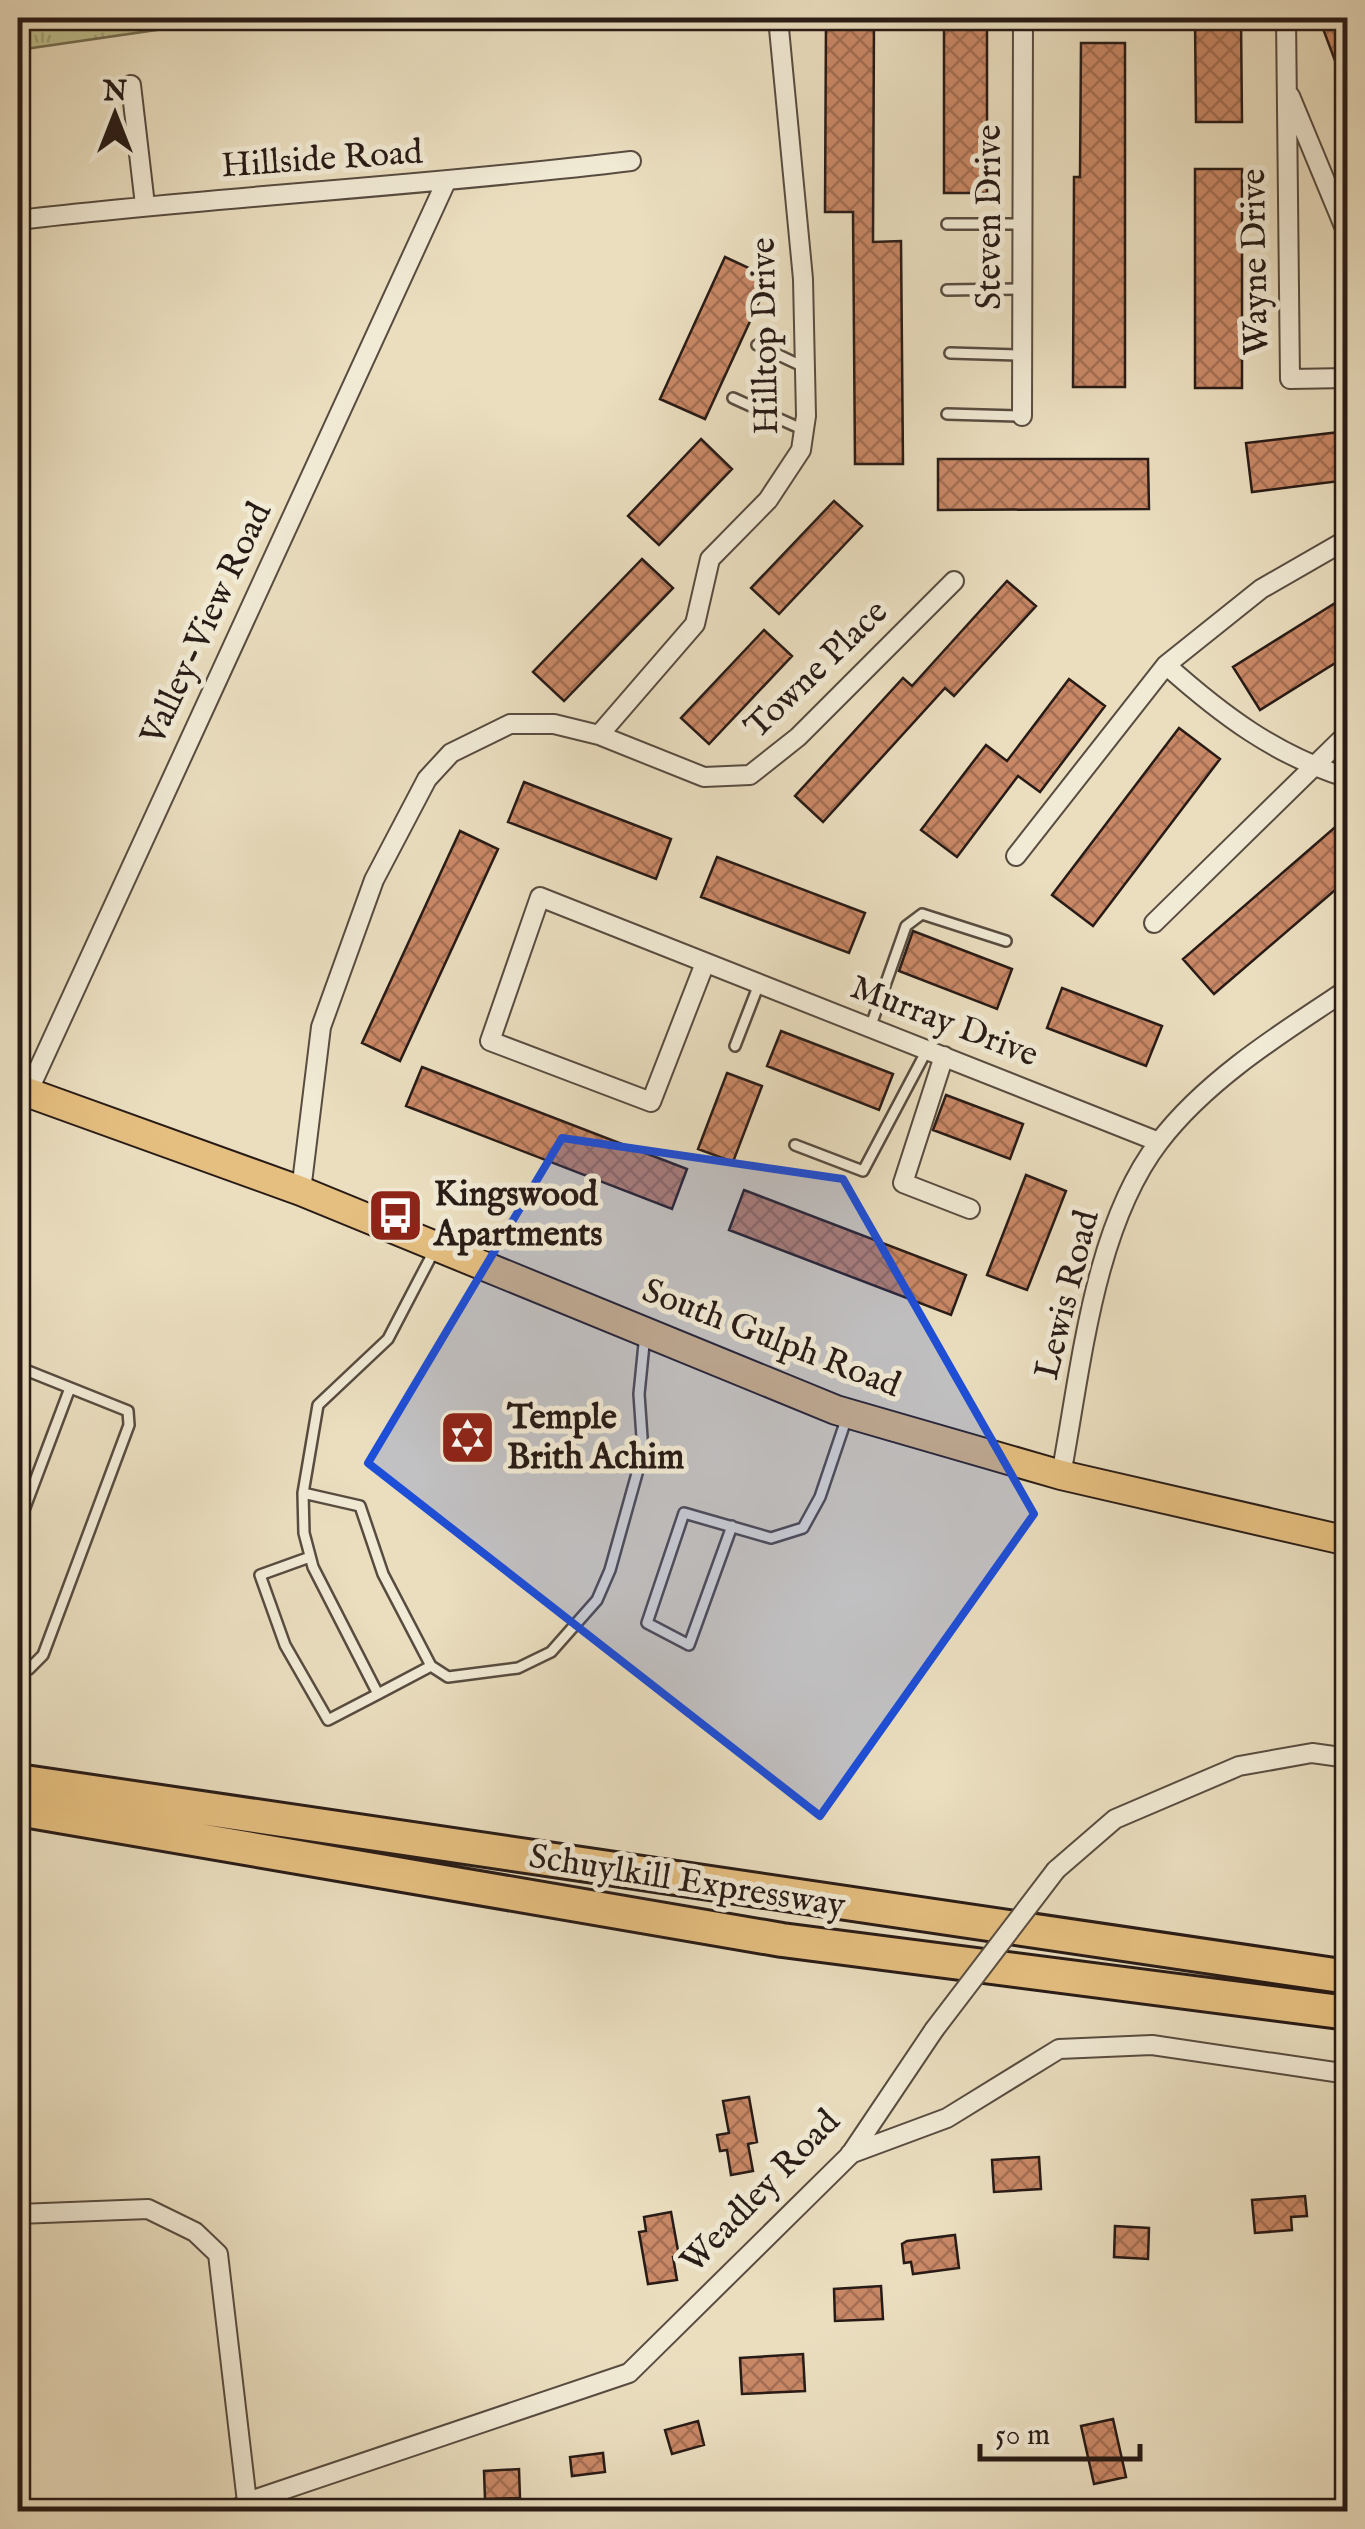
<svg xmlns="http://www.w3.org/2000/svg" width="1365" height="2529" font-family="'IM FELL English',serif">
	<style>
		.park { fill: url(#park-tufts); stroke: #736d52; stroke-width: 2.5 }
		.building { fill: url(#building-cross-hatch); stroke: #281b16; stroke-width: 2.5 }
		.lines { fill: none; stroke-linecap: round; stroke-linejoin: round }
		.service-casing { stroke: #584c40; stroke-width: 14 }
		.minor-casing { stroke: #584c40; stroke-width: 22 }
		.primary-casing { stroke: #281b16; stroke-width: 32 }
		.motorway-casing { stroke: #281b16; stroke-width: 38 }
		.service { stroke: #f1ead5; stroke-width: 9 }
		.minor { stroke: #f1ead5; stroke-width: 18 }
		.primary { stroke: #e5bf80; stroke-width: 28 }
		.motorway { stroke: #e5bf80; stroke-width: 32 }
		.minor-bridge-casing { stroke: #584c40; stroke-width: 22; stroke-linecap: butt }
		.minor-bridge { stroke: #f1ead5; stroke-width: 18 }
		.marked { fill: #1d4ed8; fill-opacity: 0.2; stroke: #1d4ed8; stroke-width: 8; stroke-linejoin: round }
		.labels { text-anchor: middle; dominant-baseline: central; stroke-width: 10; stroke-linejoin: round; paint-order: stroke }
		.street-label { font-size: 35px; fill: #281b16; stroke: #f1ead5 }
		.poi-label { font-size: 35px; font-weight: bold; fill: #281b16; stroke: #f1ead5; text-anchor: start }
	</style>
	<defs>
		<pattern id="park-tufts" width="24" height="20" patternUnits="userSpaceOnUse" patternTransform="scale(2.5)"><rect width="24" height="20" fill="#bebf8d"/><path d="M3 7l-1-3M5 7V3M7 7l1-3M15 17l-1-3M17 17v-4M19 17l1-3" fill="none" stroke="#a3a479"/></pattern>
		<pattern id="building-cross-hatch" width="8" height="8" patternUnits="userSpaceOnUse" patternTransform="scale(2.5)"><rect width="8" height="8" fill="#c98866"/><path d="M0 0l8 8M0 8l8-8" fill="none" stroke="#a36e53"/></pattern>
	</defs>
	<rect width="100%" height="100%" fill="#eadebf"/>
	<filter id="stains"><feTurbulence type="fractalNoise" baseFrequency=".002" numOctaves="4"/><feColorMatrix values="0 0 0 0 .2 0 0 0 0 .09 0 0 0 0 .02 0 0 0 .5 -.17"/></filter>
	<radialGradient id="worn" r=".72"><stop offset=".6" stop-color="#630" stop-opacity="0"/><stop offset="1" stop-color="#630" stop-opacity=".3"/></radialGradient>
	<!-- park -->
	<path class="park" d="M18 18H145L156 30 18 50Z"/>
	<!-- building -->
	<path class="building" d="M826 18H874L873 242 901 241 903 464H855L853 212H825Z
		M944 18H987V193H944Z
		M1195 18H1241L1242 122H1196Z
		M1319 18H1348V90H1346Z
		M1081 43H1125V387H1073L1074 177H1080Z
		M1195 169H1242V388H1195Z
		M725 257 770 278 705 419 660 399Z
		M1348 431V480L1252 492 1246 443Z
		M701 439 732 469 659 545 628 516Z
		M938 459H1148L1149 509 938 510Z
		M834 501 862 526 779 614 751 588Z
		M642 559 673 588 564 701 533 672Z
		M1007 581 1036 606 954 696 945 688 823 822 795 796 903 678 912 686Z
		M1348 595V655L1260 710 1233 667Z
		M764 630 792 656 709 744 681 718Z
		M1069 679 1105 706 1040 792 1018 776 957 857 921 830 986 745 1007 761Z
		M1179 728 1220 759 1093 926 1052 895Z
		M524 782 671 839 656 879 508 822Z
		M1348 816V879L1214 994 1183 959Z
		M460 831 498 849 400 1061 362 1043Z
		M717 857 865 913 849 953 701 897Z
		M913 931 1012 969 997 1009 899 971Z
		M1062 988 1162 1026 1146 1066 1047 1028Z
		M781 1031 893 1074 879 1110 767 1066Z
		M422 1067 687 1169 672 1209 406 1106Z
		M727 1073 762 1086 733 1162 698 1149Z
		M946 1095 1023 1124 1010 1159 933 1130Z
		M1026 1175 1066 1191 1027 1290 987 1275Z
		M744 1190 966 1275 951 1315 729 1230Z
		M749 2097 757 2142 748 2144 753 2171 731 2175 727 2150 720 2151 717 2135 729 2133 723 2101Z
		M1039 2157 1041 2189 994 2192 992 2160Z
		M1305 2196 1307 2216 1291 2217 1292 2230 1255 2233 1252 2200Z
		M671 2212 679 2256 673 2257 677 2280 648 2284 639 2232 646 2231 644 2217Z
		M1115 2226 1149 2228 1148 2259 1114 2257Z
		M955 2235 959 2268 913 2274 911 2262 904 2263 902 2244 907 2241Z
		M881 2286 883 2319 835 2321 834 2289Z
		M803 2354 805 2391 742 2394 740 2358Z
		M1113 2419 1126 2477 1094 2484 1081 2426Z
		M698 2421 704 2445 672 2454 665 2430Z
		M603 2453 605 2472 572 2476 570 2457Z
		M519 2469 520 2498 485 2499 484 2471Z"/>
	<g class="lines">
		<defs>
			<path id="service" d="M947 224H1022
				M947 290 1022 289
				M757 345 804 367
				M950 353 1022 355
				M733 398 804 430
				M947 414 1022 416
				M870 1028 906 926 922 914 1006 941
				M735 1046 759 984
				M795 1145 863 1171 927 1050
				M435 1249 388 1339 318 1405 303 1493 304 1533 313 1567 378 1694 431 1666 448 1677 518 1668 551 1652 597 1600 610 1570 643 1452 639 1394 645 1334
				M18 1367 128 1411 129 1425 43 1655 29 1669 18 1670
				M303 1493 360 1506 383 1574 431 1666
				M18 1526 70 1388
				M732 1526 689 1645 647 1623 684 1513 771 1538 803 1528 820 1497 847 1417
				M310 1557 260 1575 285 1645 328 1720 378 1694"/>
			<path id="minor" d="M1286 18 1290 379 1348 378
				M131 85 145 205
				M1290 96 1346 231 1348 250
				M18 220C222 196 427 186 631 161
				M1022 416 1023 18
				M1166 665C1222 715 1275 755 1348 778
				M599 735 704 777 750 775 798 737 954 581
				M1016 856 1166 665 1261 589 1348 539
				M1154 923 1348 733
				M705 963 651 1102 490 1041 540 897 1159 1142
				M944 1056 903 1183 970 1209
				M28 1092 445 184
				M301 1191 321 1027 374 880 427 779 451 753 510 724H554L599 735 695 624 710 559 768 500 801 450 806 416 803 279 778 18
				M1061 1475C1081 1370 1093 1228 1159 1142 1207 1079 1283 1032 1348 989
				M1056 1870 1115 1819 1239 1766 1312 1753 1348 1758
				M850 2154 947 2118 1059 2049 1152 2045 1348 2074
				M18 2214 148 2209 195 2232 218 2254 247 2502
				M233 2512 247 2502 629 2373 850 2155 934 2030"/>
			<path id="primary" d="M18 1089 301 1191 836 1410 1061 1475 1348 1541"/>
			<path id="motorway" d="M18 1781 1348 1977
				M18 1809 782 1940 1348 2013"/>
		</defs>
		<!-- service casing -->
		<use href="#service" class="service-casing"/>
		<!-- minor casing -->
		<use href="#minor" class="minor-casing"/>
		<!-- primary casing -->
		<use href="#primary" class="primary-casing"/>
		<!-- motorway casing -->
		<use href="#motorway" class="motorway-casing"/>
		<!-- service -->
		<use href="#service" class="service"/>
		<!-- minor -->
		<use href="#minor" class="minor"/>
		<!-- primary -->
		<use href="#primary" class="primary"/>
		<!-- motorway -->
		<use href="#motorway" class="motorway"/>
		<defs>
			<path id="minor-bridge" d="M934 2030 1056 1870"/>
		</defs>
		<!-- minor-bridge casing -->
		<use href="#minor-bridge" class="minor-bridge-casing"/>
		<!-- minor-bridge -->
		<use href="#minor-bridge" class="minor-bridge"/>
	</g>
	<!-- marked area -->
	<path class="marked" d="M562 1138 843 1179 1034 1514 820 1816 368 1463Z"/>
	<!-- icons -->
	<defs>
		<symbol id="bus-square" viewBox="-11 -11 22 22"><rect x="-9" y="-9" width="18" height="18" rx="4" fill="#8f2418" stroke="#f1ead5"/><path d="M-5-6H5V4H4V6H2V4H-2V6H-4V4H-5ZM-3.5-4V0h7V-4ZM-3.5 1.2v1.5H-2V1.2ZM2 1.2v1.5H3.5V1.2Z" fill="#fff"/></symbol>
		<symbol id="synagogue-square" viewBox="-11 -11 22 22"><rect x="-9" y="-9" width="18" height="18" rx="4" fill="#8f2418" stroke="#f1ead5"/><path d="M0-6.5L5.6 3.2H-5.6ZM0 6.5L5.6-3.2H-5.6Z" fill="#fff"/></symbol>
	</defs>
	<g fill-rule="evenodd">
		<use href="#bus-square" x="364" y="1184" width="63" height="63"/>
		<use href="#synagogue-square" x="436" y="1406" width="63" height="63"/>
	</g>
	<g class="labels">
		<!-- street labels -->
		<g class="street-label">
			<text transform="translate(322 160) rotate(-4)">Hillside Road</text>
			<text transform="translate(990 217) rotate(-90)">Steven Drive</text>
			<text transform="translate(1256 262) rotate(-91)">Wayne Drive</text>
			<text transform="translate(766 336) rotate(-91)">Hilltop Drive</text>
			<text transform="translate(207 624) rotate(-65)">Valley-View Road</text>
			<text transform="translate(817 670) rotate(-44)">Towne Place</text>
			<text transform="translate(944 1022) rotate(21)">Murray Drive</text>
			<text transform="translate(1068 1295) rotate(-76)">Lewis Road</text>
			<text transform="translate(771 1339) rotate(21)">South Gulph Road</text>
			<text transform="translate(687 1882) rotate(9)">Schuylkill Expressway</text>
			<text transform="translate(761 2192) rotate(-46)">Weadley Road</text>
		</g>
		<!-- poi labels -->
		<g class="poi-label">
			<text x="434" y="1195">Kingswood<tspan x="434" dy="40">Apartments</tspan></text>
			<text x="507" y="1418">Temple<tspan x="507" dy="40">Brith Achim</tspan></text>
		</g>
	</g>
	<!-- margin -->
	<rect width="1365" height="2529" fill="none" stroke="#eadebf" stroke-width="60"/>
	<rect x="20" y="20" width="1325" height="2489" fill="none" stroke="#281b16" stroke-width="5"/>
	<rect x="30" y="30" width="1305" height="2469" fill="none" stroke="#281b16" stroke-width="2.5"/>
	<!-- north arrow -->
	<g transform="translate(115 115)" stroke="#f1ead5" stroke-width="8" paint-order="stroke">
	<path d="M0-8L18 38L0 25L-18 38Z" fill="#281b16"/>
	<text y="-15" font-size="28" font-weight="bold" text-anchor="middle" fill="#281b16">N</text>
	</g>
	<!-- scale -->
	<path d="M980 2444v15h160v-15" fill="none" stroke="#281b16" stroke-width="5"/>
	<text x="995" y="2444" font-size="30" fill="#281b16" stroke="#f1ead5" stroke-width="8" paint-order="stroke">50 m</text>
	<rect width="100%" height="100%" filter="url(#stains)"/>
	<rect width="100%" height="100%" fill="url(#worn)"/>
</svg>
